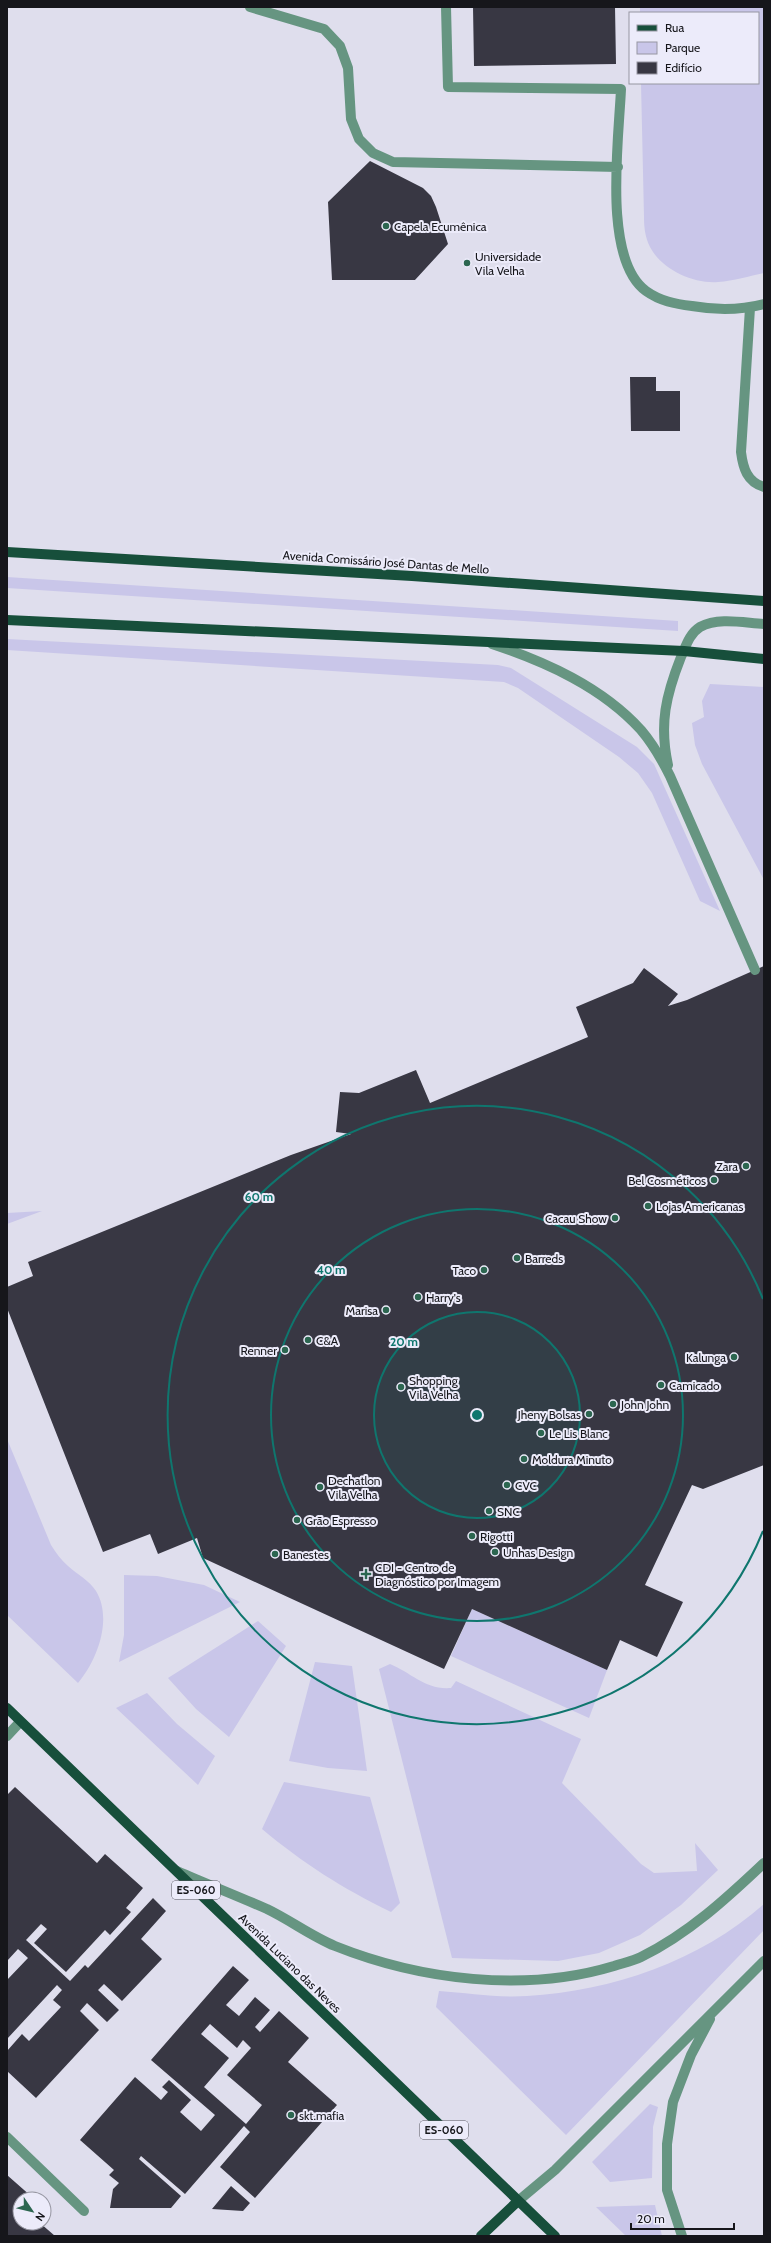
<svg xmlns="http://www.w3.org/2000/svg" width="771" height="2243" font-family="Cabin,sans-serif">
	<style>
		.green { fill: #c9c6e9 }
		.building { fill: #383743; fill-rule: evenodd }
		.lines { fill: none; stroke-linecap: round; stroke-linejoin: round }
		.minor { stroke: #669581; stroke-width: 10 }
		.major { stroke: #174f3b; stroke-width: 10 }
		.ring { fill: none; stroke: #0f766e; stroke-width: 2 }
		.poi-dot { fill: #2c6650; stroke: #ecebfa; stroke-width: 1.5 }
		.labels { text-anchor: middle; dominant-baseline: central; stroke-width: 4; stroke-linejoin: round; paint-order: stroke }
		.shield { fill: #ecebfa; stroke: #56565e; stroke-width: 1 }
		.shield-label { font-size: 11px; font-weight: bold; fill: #16161b }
		.poi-label { font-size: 12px; fill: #16161b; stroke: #ecebfa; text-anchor: start }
		.street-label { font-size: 12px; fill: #16161b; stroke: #ecebfa }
		.centre { fill: #0f766e; stroke: #ecebfa; stroke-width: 2 }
		.ring-label { font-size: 12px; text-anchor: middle; font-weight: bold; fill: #0f766e; stroke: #ecebfa; stroke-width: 4; stroke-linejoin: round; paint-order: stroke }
	</style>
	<rect width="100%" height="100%" fill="#dfdeed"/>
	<!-- green -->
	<path class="green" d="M640 7H764V273C749 276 734 281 718 282 693 284 661 269 650 247 645 237 644 227 644 217L641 83H758V13H640Z
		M7 577 678 621V631L7 588Z
		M7 639 498 665 511 668 637 747 654 764 720 911 700 901 652 793 638 773 619 757 518 688 504 682 7 650Z
		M710 684 764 687V880L702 764 695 745 692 723 704 717 702 701Z
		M42 1211 7 1224V1213Z
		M7 1439 51 1545C56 1553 61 1560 68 1566 78 1575 89 1580 96 1591 113 1619 97 1661 78 1683L7 1615Z
		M124 1575 157 1576 204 1585 240 1602 119 1662 124 1635Z
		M472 1609 607 1670 589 1718 451 1656Z
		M258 1621 286 1646 229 1737 196 1709 168 1678Z
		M315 1662 352 1666 367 1771 328 1768 289 1761Z
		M390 1664C412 1673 425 1690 451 1688L456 1681 581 1739 562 1783 641 1864 654 1873 697 1871 695 1843 718 1870 681 1905 640 1935 599 1953 558 1961 452 1958 379 1669Z
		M147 1693 177 1724 215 1756 198 1785 116 1708Z
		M284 1782 370 1797 400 1903 391 1912C342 1888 304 1864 262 1829Z
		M764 1904V1930L566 2135 436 2007 439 1991C468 1993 498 1998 527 1996 612 1991 700 1961 764 1904Z
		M650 2104 658 2107 653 2127 652 2178 610 2182 592 2162Z
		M655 2205 662 2236H626L596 2207Z"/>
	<!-- building -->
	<path class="building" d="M473 7H615L616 64 474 66Z
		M370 161 423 188 431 196 436 207 448 244 415 280H332L328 202Z
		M630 377H656V391H680V431H631Z
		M764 966V1465L703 1489 692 1485 645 1585 683 1602 657 1657 620 1640 607 1670 472 1609 444 1669 203 1558 197 1538 158 1554 150 1534 103 1552 7 1308V1287L33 1276 28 1262 291 1155 351 1134 336 1132 340 1092 359 1093 416 1070 430 1103 588 1037 576 1007 633 983 644 968 678 994 668 1006 687 1000Z
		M15 1787 97 1863 105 1854 143 1888 126 1908 131 1912 110 1935 105 1930 66 1972 34 1943 47 1929 41 1924 26 1940 70 1981 85 1965 88 1968 153 1898 166 1911 141 1939 162 1959 122 2001 104 1984 98 1990 119 2010 107 2022 87 2003 80 2011 99 2030 36 2098 7 2071V2051L22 2034 29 2041 61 2007 53 2000 62 1990 57 1985 7 2039V1980L28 1958 18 1949 7 1961V1795Z
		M233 1966 249 1980 226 2005 239 2016 255 1997 270 2010 255 2027 260 2032 279 2011 309 2038 288 2062 337 2105 255 2198 220 2167 250 2132 244 2126 185 2194 141 2156 139 2159 181 2196 171 2208H110L113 2189 119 2183 109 2175 114 2170 80 2140 135 2077 161 2100 168 2092 162 2087 169 2080 191 2100 180 2112 201 2131 215 2115 151 2060ZM210 2024 237 2048 243 2040 251 2048 227 2075 262 2105 246 2124 204 2087 229 2058 201 2034Z
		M7 2175 32 2197 30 2199H20V2223H40L55 2236H7Z
		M231 2186 250 2203 243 2211 212 2209Z"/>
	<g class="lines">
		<!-- minor -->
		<path class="minor" d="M250 7 324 29 340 46 348 68 351 119 359 139 373 153 393 162 618 167
			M446 7 448 87 621 89C619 138 602 259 646 291 660 301 675 304 692 306 715 310 741 310 764 304
			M750 308 741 452C743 468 747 482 764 487
			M492 644C546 662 602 687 641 730 653 744 662 760 670 776L755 970
			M668 765C659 724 666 695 681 657 686 646 689 634 700 627 719 617 744 623 764 624
			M7 1736 20 1722
			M177 1871C207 1884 237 1896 267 1909 290 1920 311 1936 335 1946 420 1980 525 1993 614 1966 623 1963 633 1961 641 1957 688 1934 727 1898 764 1863
			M7 2137 84 2211
			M518 2201 555 2170 764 1961
			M682 2236 667 2190V2144L673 2102 691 2055 710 2019"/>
		<!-- major -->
		<path class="major" d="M7 552 412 576 764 601
			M7 620 684 651 764 659
			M7 1708 555 2236
			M481 2236 518 2201"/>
	</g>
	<!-- distance rings -->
	<circle cx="477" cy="1415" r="103" fill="#0f766e" fill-opacity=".12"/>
	<g class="ring">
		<circle cx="477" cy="1415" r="103"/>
		<circle cx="477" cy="1415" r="206"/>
		<path d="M763 1531A309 309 0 1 1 763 1299"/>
	</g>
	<!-- markers -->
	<g class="poi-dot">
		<circle cx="386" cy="226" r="4"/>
		<circle cx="467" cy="263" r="4"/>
		<circle cx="746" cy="1166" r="4"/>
		<circle cx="714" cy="1180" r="4"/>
		<circle cx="648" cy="1206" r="4"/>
		<circle cx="615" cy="1218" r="4"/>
		<circle cx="517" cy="1258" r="4"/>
		<circle cx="484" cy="1270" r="4"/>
		<circle cx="418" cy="1297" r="4"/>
		<circle cx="386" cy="1310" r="4"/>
		<circle cx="308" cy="1340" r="4"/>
		<circle cx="285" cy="1350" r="4"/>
		<circle cx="734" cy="1357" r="4"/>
		<circle cx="661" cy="1385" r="4"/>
		<circle cx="401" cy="1387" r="4"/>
		<circle cx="613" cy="1404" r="4"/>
		<circle cx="589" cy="1414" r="4"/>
		<circle cx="541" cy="1433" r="4"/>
		<circle cx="524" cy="1459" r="4"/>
		<circle cx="507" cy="1485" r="4"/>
		<circle cx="320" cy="1487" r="4"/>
		<circle cx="489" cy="1511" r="4"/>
		<circle cx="297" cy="1520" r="4"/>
		<circle cx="472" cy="1536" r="4"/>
		<circle cx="495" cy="1552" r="4"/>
		<circle cx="275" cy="1554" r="4"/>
		<path d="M364 1568h4v4h4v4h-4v4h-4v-4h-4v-4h4z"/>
		<circle cx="291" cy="2115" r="4"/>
	</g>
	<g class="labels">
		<!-- shield labels -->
		<g class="shield">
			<rect x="172" y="1881" width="48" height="18" rx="3"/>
			<rect x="420" y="2121" width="48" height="18" rx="3"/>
		</g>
		<g class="shield-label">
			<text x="196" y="1890">ES-060</text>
			<text x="444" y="2130">ES-060</text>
		</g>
		<!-- poi labels -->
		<g class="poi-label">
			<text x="394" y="226">Capela Ecumênica</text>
			<text x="475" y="256">Universidade<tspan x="475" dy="14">Vila Velha</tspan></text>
			<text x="738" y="1166" text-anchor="end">Zara</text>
			<text x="706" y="1180" text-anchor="end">Bel Cosméticos</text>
			<text x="656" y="1206">Lojas Americanas</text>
			<text x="607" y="1218" text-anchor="end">Cacau Show</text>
			<text x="525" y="1258">Barreds</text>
			<text x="476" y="1270" text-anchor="end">Taco</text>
			<text x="426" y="1297">Harry's</text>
			<text x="378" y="1310" text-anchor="end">Marisa</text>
			<text x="316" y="1340">C&amp;A</text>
			<text x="277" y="1350" text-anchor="end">Renner</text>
			<text x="726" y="1357" text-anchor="end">Kalunga</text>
			<text x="409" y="1380">Shopping<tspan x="409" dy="14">Vila Velha</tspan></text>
			<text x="669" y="1385">Camicado</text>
			<text x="621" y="1404">John John</text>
			<text x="581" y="1414" text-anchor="end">Jheny Bolsas</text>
			<text x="549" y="1433">Le Lis Blanc</text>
			<text x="532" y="1459">Moldura Minuto</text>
			<text x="328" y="1480">Dechatlon<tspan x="328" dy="14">Vila Velha</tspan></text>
			<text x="515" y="1485">CVC</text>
			<text x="497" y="1511">SNC</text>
			<text x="305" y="1520">Grão Espresso</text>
			<text x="480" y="1536">Rigotti</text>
			<text x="503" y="1552">Unhas Design</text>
			<text x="283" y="1554">Banestes</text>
			<text x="375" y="1567">CDI - Centro de<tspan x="375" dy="14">Diagnóstico por Imagem</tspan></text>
			<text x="299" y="2115">skt.mafia</text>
		</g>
		<!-- street labels -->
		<g class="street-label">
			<text transform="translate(386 562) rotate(4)">Avenida Comissário José Dantas de Mello</text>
			<text transform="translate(290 1963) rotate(44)">Avenida Luciano das Neves</text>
		</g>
	</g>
	<circle cx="477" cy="1415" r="6" class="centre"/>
	<g class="ring-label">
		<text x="259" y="1201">60 m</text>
		<text x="331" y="1274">40 m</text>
		<text x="404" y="1346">20 m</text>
	</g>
	<!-- border -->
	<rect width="771" height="2243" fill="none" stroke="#16161b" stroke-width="16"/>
	<!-- legend -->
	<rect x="629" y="12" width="130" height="72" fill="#ecebfa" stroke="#9696a1"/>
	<rect x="637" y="25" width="20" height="6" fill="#174f3b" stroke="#9696a1"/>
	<text x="665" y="32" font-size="12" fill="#16161b">Rua</text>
	<rect x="637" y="42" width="20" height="12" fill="#c9c6e9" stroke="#9696a1"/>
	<text x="665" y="52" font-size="12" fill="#16161b">Parque</text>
	<rect x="637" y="62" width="20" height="12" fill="#383743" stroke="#9696a1"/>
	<text x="665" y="72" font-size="12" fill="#16161b">Edifício</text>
	<!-- north arrow -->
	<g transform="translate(32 2211) rotate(125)"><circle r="19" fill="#ecebfa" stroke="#9696a1"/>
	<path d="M0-3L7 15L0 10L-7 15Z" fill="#2c6650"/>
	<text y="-6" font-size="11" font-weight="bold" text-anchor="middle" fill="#16161b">N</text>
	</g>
	<!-- scale -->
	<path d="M631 2223v6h103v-6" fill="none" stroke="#16161b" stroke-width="2"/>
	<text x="637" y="2223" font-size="12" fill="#16161b" stroke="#ecebfa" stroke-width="3" paint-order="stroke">20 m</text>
</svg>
